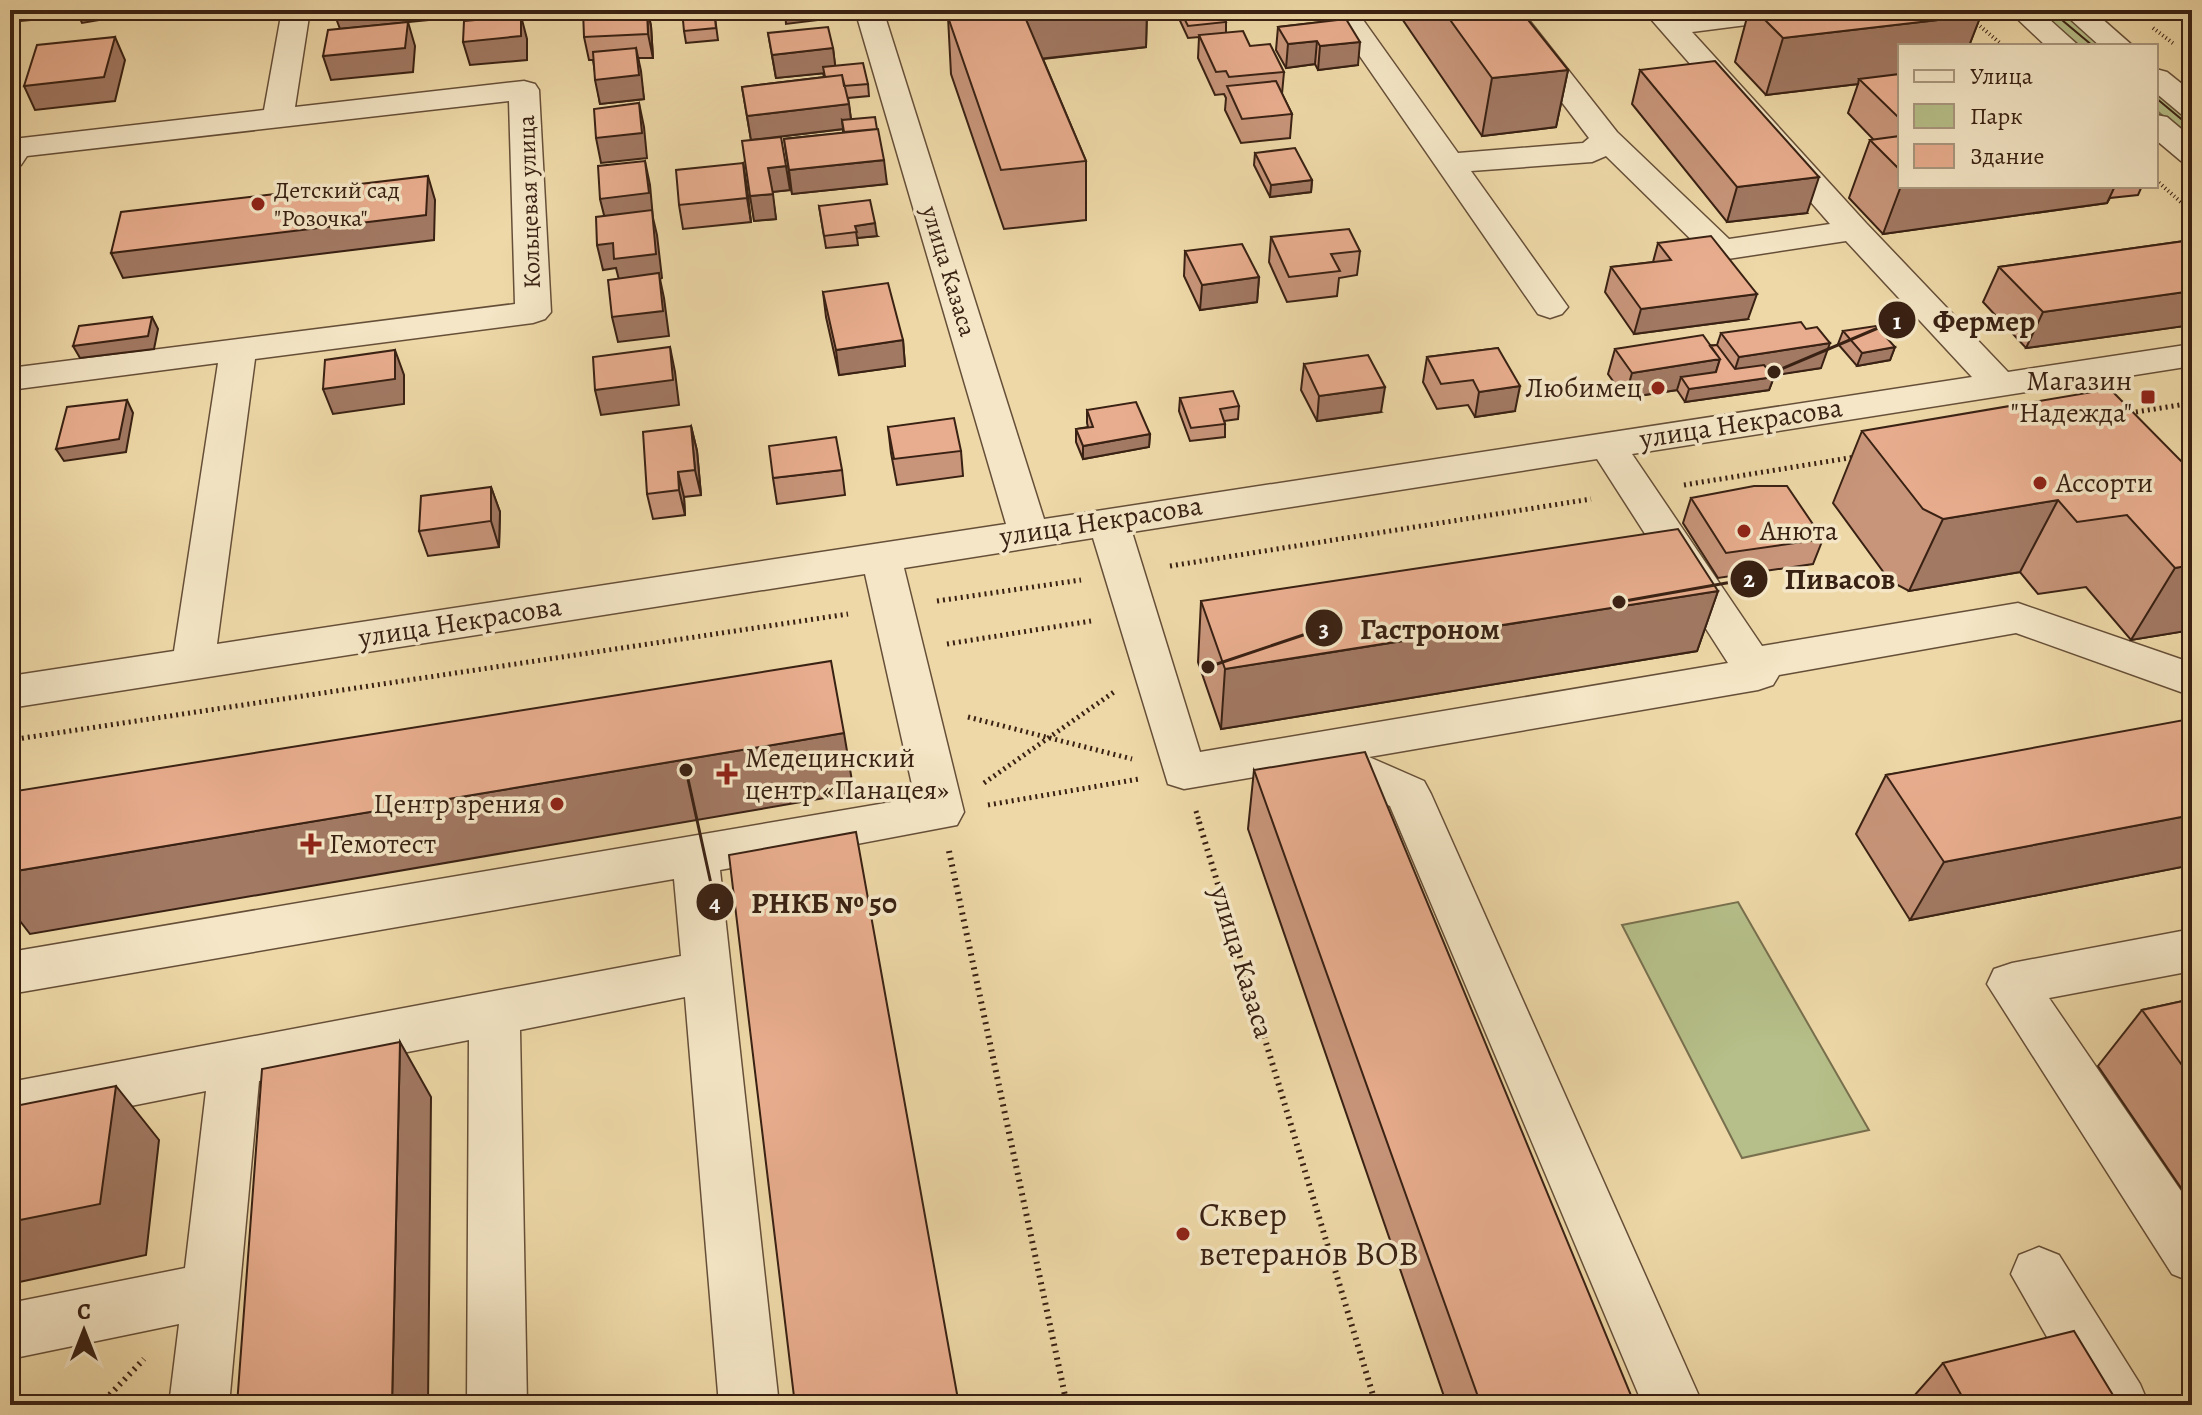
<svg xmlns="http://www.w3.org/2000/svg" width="2202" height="1415" font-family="Alegreya,serif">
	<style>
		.green { fill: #b6bf89; stroke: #78704e; stroke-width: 2 }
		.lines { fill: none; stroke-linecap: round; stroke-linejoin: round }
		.minor-casing { stroke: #664f38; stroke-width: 3 }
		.path-far2 { stroke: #392113; stroke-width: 4; stroke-dasharray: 1 3; stroke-linecap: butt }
		.path-far1 { stroke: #392113; stroke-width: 5; stroke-dasharray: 2 4; stroke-linecap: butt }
		.path { stroke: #392113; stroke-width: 6; stroke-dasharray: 2 5; stroke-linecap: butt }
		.minor { fill: #f4e6c6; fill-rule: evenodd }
		.tram { stroke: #392113; stroke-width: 2 }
		.wall { fill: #c8957a; stroke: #392113; stroke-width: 2 }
		.shaded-wall { fill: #a27963; stroke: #392113; stroke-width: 2 }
		.building { fill: #e8ad8e; stroke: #392113; stroke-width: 2 }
		.poi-dot { fill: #8f2418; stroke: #f4e6c6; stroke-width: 3 }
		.labels { text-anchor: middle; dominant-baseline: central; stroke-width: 7; stroke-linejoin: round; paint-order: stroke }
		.far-poi-label { font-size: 24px; fill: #392113; stroke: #f4e6c6; text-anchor: start }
		.far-street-label { font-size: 24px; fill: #392113; stroke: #f4e6c6 }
		.poi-label { font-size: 28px; fill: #392113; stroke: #f4e6c6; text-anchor: start }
		.street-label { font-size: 28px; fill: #392113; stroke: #f4e6c6 }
		.near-poi-label { font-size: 34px; fill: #392113; stroke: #f4e6c6; text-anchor: start }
		.leader { fill: none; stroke: #392113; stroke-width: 3 }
		.callout-dot { fill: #392113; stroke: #f4e6c6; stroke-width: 3 }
		.mark-label { font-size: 24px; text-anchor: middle; font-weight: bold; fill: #fff }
		.callout-label { font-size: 30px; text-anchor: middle; font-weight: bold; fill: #392113; stroke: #f4e6c6; stroke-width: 7; stroke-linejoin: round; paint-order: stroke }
	</style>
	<rect width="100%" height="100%" fill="#eed8a7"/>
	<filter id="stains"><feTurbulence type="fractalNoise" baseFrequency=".0025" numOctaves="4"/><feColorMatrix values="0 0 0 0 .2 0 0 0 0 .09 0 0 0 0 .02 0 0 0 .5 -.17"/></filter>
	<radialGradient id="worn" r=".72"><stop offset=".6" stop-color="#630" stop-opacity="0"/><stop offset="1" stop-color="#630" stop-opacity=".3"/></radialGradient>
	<!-- green -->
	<path class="green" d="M2037 10H2061L2104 46H2080Z
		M2156 88 2192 118V141L2156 110Z
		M1738 902 1869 1130 1742 1158 1622 925Z"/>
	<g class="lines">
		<defs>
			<path id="minor" d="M282 10H310L295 107 524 81 535 84 539 90 551 312 545 319 533 323 255 359 217 644 1006 524 855 10H883L1044 519 1972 377 1846 241 1721 260 1709 257 1606 156 1592 162 1471 171 1568 307 1562 314 1550 318 1538 314 1328 10H1356L1458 153 1583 143 1589 138 1492 10H1521L1617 132 1729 239 1830 224 1643 10H1672L1678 16 1728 10H1808L1804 16 1794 19 1692 32 1866 223 2008 372 2192 344V366L1632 454 1762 646 2018 603 2192 663V696L2016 633 1779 675 1773 685 1758 690 1369 757 1424 781 1431 794 1703 1405H1643L1390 806 1307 768 1184 789 1168 784 1093 538 904 568 964 812 957 825 720 870 779 1405H719L685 997 520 1030 527 1405H467L469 1040 259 1081 229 1405H169L179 1324 10 1359V1303L185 1268 206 1091 10 1130V1082L681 956 674 879 10 994V952L915 798 865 574 10 708V676L174 651 218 363 10 390V368L515 304 509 101 27 156 21 165 10 168V139H13L264 110ZM1597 459 1728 663 1200 752 1132 532Z
				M2008 10H2039L2079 46H2046Z
				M2060 10H2092L2133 46H2100Z
				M2156 69 2167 72 2192 92V116L2181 114 2156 93Z
				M2156 115 2167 117 2192 138V164L2181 161 2156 140Z
				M2192 929V971L2049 998 2192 1207V1282L2172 1274 1987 984 1994 969 2012 963Z
				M2039 1247 2059 1255 2140 1384 2149 1405H2086L2011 1274 2019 1255Z"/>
		</defs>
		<!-- minor casing -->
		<use href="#minor" class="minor-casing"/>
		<!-- path-far2 -->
		<path class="path-far2" d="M1974 21 2000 43
			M2153 28 2174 44
			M2156 180 2192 212"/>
		<!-- path-far1 -->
		<path class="path-far1" d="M2130 413 2192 403
			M1684 485 1855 457
			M1170 566 1591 499
			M937 601 1081 580
			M947 644 1091 621
			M968 717 1132 759
			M10 740 848 614
			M984 783 1114 692
			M988 805 1139 779
			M1196 811 1200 824"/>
		<!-- path -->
		<path class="path" d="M1199 822 1376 1405
			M949 851 1067 1405
			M100 1405 144 1359"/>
		<!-- minor -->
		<use href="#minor" class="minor"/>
		<!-- tram -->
		<path class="tram" d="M2050 10 2093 46
			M2156 98 2192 128"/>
	</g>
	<!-- wall -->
	<path class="wall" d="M576 10H648L651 26 653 58H638L644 99 600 104 593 60H589L584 37V15L577 16Z
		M714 10 718 40 686 43 684 31Z
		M926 10H952L927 12Z
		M999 10H1147L1146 47 1043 59 1086 161V220L1004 229 951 74 948 17 999 11Z
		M1175 10H1220L1226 22V32L1250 46 1284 72 1282 94 1292 114 1290 138 1241 143 1225 110 1226 98 1224 94 1215 95 1198 58 1199 37 1188 38Z
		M1396 10H1520L1568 70 1556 127 1482 136Z
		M1749 10H1975L1981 15 1970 43 1900 46V186H2142L2138 195 2110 198 2107 203 1883 234 1849 198 1870 140 1873 139 1848 113 1858 84 1766 95 1735 62Z
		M1346 19 1358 65 1318 70 1315 64 1286 68 1276 50 1278 27Z
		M768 33 833 48 835 66 868 84 869 96 848 98 851 119 887 184 792 194 784 139 843 133V129L759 139 790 190 772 192 776 219 754 221 751 140 742 87 824 77 823 73 776 78Z
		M1640 70 1807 213 1727 222 1632 104Z
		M1255 153 1312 180 1311 192 1270 197 1254 165Z
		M743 163 751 222 683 229 679 205Z
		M819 206 877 236 857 238 858 245 826 248Z
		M1271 237 1360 251 1357 275 1339 278 1337 296 1287 302 1269 262Z
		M2192 240V325L2026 348 1983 302 1999 267Z
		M1658 243 1748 319 1634 334 1605 292 1611 267 1653 262Z
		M1185 251 1259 277 1257 302 1200 310 1184 276Z
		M823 292 903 340 905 366 839 375 826 317Z
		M1843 331 1895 347 1890 360 1857 366 1838 344Z
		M1721 333 1821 368 1773 375 1774 377 1769 390 1685 402 1677 390 1625 398 1608 374 1615 349 1717 345Z
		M1498 348 1515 411 1475 417 1468 405 1437 409 1423 382 1427 357Z
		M1304 364 1381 412 1317 421 1301 390Z
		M1180 398 1239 406 1238 419 1224 421 1225 424V437L1190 441 1179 411Z
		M1087 410 1150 434 1149 447 1083 459 1076 442V429L1088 427 1087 423Z
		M691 426 697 451 701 495 684 497 685 515 653 519 647 494Z
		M888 427 961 451 963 476 897 485 891 453Z
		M1862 431 2181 461 2192 630 2131 640 2086 587 2038 594 2020 572 1909 591 1890 581 1833 503Z
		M842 470 845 495 777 504 773 478Z
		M491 487 500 512 499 547 428 556 419 531Z
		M1691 498 1823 539 1813 564 1718 578 1683 523Z
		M1718 591 1697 651 1221 729 1198 662 1201 601Z
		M2192 730V865L1910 920 1856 834 1886 775Z
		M1254 770 1635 1405H1447L1248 829Z
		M2192 999V1204L2098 1066 2142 1010Z
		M1943 1363 2119 1405H1906Z"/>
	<!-- shaded-wall -->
	<path class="shaded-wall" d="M10 10H44L41 19 10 22Z
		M76 10H141L140 13 82 23Z
		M333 10H439L438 19 340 29Z
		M576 10H629L630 11 577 16Z
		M647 10 651 26 653 58 648 34Z
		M785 10H826L827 19 786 24Z
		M1009 10H1147L1146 47 1011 62Z
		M1981 15 1969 46H1900V79H1859L1858 84 1766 95 1783 38Z
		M521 16 527 39V60L470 65 463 42Z
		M408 22 415 46 413 72 331 80 323 56Z
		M115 37 125 60 115 101 35 110 24 86Z
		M1317 41 1315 64 1286 68 1288 44Z
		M1360 42 1358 65 1318 70 1320 46Z
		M636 48 641 71 644 99 600 104 595 80Z
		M833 48 836 72 776 78 772 55Z
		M1568 70 1556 127 1482 136 1492 78Z
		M639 103 644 127 647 158 601 163 596 138Z
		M849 104 852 128 842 120 843 129 751 140 747 116Z
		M884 160 887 184 792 194 789 170Z
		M645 161 650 185 653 218 657 235 662 278 660 279 664 298 669 336 618 342 612 317 620 284 616 268 603 270 597 245 606 223 600 199Z
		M743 163 747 187 751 222 747 198Z
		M786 166 790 190 772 192 768 168Z
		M428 176 435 200 434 240 123 278 111 253Z
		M1819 177 1807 213 1727 222 1737 187Z
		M1312 180 1311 192 1270 197 1271 185Z
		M1901 186H2115L2107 203 1883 234Z
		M773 194 776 219 754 221 750 196Z
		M875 223 877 236 857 238 855 226Z
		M1259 277 1257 302 1200 310 1202 285Z
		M2192 291V325L2026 348 2043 312Z
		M1757 294 1748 319 1634 334 1641 309Z
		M152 317 158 329 154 349 80 358 73 346Z
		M903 340 905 366 839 375 836 350Z
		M1830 343 1821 368 1731 382 1739 357Z
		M670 347 675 372 679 405 601 415 595 390Z
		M1895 347 1890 360 1857 366 1862 353Z
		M395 350 404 375V404L333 414 323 389Z
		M1720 359 1712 384 1681 377 1677 390 1625 398 1632 373Z
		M1774 377 1769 390 1685 402 1689 389Z
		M1520 386 1515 411 1475 417 1479 392Z
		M1385 387 1381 412 1317 421 1319 396Z
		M127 400 133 413 126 452 64 461 56 449Z
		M691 426 697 451 701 495 695 470Z
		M1150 434 1149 447 1083 459V446Z
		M678 472 684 497 685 515 679 490Z
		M491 487 500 512 499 547 491 521Z
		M2058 500 2020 572 1909 591 1943 519Z
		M2192 565V630L2131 640 2175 568Z
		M1718 591 1697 651 1221 729 1225 669Z
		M844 733 854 793 30 934 10 908V872Z
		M2192 815V865L1910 920 1944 862Z
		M400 1042 431 1097 428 1405H392Z
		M116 1086 159 1140 146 1255 10 1284V1222Z"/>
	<!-- building -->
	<path class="building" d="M583 10H647L648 34 584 37Z
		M682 10H714L716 28 684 31Z
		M1011 10H1022L1086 161 1001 170 948 17Z
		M1180 10H1220L1226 22 1188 26Z
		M1443 10H1520L1568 70 1492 78Z
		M1755 10H1975L1981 15 1783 38Z
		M521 16V36L463 42 464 21Z
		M1346 19 1360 42 1320 46 1317 41 1288 44 1278 27Z
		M408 22 405 48 323 56 328 30Z
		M828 27 833 48 772 55 768 33Z
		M1243 31 1250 46 1270 44 1284 72 1229 77 1226 71 1216 72 1199 35Z
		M115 37 104 77 24 86 37 45Z
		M636 48 639 75 595 80 593 52Z
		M1715 61 1819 177 1737 187 1640 70Z
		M863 63 868 84 844 86 842 75 825 77 823 67Z
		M1900 74V119L1859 79Z
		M842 75 849 104 747 116 742 87Z
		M1276 81 1292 114 1242 119 1227 86Z
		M639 103 642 133 596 138 594 109Z
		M875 117 877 129 844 132 842 120Z
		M878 129 884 160 789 170 784 139Z
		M1900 136V170L1870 140Z
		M781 137 786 166 768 168 773 194 750 196 742 141Z
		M1295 148 1312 180 1271 185 1255 153Z
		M645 161 649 193 600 199 598 166Z
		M743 163 747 198 679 205 676 170Z
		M428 176 426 215 111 253 121 212Z
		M870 200 875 223 855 226 857 232 824 236 819 206Z
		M652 210 656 254 614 259 613 243 597 245 596 217Z
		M1349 229 1360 251 1331 254 1340 271 1289 277 1271 237Z
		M1711 236 1757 294 1641 309 1611 267 1671 260 1658 243Z
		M2192 240V291L2043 312 1999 267Z
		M1242 244 1259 277 1202 285 1185 251Z
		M659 273 663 311 612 317 608 280Z
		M888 283 903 340 836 350 823 292Z
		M152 317 148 336 73 346 79 326Z
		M1801 322 1806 329 1817 327 1830 343 1739 357 1721 333Z
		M1876 326 1895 347 1862 353 1843 331Z
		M1703 335 1720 359 1632 373 1615 349Z
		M1717 345 1735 369 1764 365 1774 377 1689 389 1681 377 1716 372 1720 359 1710 346Z
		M670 347 673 380 595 390 593 357Z
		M1498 348 1520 386 1479 392 1473 380 1441 384 1427 357Z
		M395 350V379L323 389 325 360Z
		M1368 355 1385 387 1319 396 1304 364Z
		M2110 389 2181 461 2192 459V565L2175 568 2127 515 2077 522 2058 500 1943 519 1923 509 1862 431Z
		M1233 391 1239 406 1220 409 1225 424 1191 428 1180 398Z
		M127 400 119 439 56 449 67 407Z
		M1136 402 1150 434 1083 446 1076 429 1093 427 1087 410Z
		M954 418 961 451 894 459 888 427Z
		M691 426 695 470 678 472 679 490 647 494 643 432Z
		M836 437 842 470 773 478 769 446Z
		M1754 486H1787L1823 539 1726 553 1691 498Z
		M491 487V521L419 531 421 496Z
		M1678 529 1718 591 1225 669 1201 601Z
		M831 661 844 733 10 872V792Z
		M2184 720 2192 730V815L1944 862 1886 775Z
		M1365 752 1635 1405H1481L1254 770Z
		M856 832 959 1405H795L729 855Z
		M2192 999V1079L2142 1010Z
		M400 1042 392 1405H237L262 1069Z
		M116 1086 100 1204 10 1222V1107Z
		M2074 1331 2119 1405H1967L1943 1363Z"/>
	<!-- markers -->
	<g class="poi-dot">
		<circle cx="258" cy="204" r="8"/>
		<circle cx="1658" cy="388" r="8"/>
		<rect x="2140" y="389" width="16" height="16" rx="4"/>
		<circle cx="2040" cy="483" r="8"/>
		<circle cx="1744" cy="531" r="8"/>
		<path d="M723 762h8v8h8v8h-8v8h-8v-8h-8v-8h8z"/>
		<circle cx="557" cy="804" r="8"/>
		<path d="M307 832h8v8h8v8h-8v8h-8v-8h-8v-8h8z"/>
		<circle cx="1183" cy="1234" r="8"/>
	</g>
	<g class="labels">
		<!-- far-poi labels -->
		<g class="far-poi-label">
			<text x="274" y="190">Детский сад<tspan x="274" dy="28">"Розочка"</tspan></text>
		</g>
		<!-- far-street labels -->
		<g class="far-street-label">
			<text transform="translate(529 202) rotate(-92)">Кольцевая улица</text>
			<text transform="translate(949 271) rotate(73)">улица Казаса</text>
		</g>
		<!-- poi labels -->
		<g class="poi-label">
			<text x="2132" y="381" text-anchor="end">Магазин<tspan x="2132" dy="32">"Надежда"</tspan></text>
			<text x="1642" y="388" text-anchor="end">Любимец</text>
			<text x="2056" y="483">Ассорти</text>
			<text x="1760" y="531">Анюта</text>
			<text x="745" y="758">Медецинский<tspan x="745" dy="32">центр «Панацея»</tspan></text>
			<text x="541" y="804" text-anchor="end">Центр зрения</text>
			<text x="329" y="844">Гемотест</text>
		</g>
		<!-- street labels -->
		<g class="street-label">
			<text transform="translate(1741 423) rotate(-9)">улица Некрасова</text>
			<text transform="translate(1101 521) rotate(-9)">улица Некрасова</text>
			<text transform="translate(460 622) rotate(-9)">улица Некрасова</text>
			<text transform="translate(1242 962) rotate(73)">улица Казаса</text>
		</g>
		<!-- near-poi labels -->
		<g class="near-poi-label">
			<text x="1199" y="1214">Сквер<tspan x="1199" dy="39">ветеранов ВОВ</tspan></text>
		</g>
	</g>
	<!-- callouts -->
	<path class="leader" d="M1774 372L1897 320M1619 602L1749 579M1208 667L1324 628M686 770L715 902"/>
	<g class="callout-dot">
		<circle cx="1774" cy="372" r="8"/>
		<circle cx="1619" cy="602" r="8"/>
		<circle cx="1208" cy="667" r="8"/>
		<circle cx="686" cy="770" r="8"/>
		<circle cx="1897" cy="320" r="20"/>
		<circle cx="1749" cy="579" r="20"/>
		<circle cx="1324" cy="628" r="20"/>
		<circle cx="715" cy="902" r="20"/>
	</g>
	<g class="mark-label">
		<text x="1897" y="329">1</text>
		<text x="1749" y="587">2</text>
		<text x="1324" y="637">3</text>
		<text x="715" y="911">4</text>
	</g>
	<g class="callout-label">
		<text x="1984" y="331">Фермер</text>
		<text x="1840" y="589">Пивасов</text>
		<text x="1430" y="639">Гастроном</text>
		<text x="824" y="913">РНКБ № 50</text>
	</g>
	<!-- margin -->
	<rect width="2202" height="1415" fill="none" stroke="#eed8a7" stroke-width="40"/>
	<rect x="12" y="12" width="2178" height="1391" fill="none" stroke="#392113" stroke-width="4"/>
	<rect x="20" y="20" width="2162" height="1375" fill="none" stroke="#392113" stroke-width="2"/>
	<!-- legend -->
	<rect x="1898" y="44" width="260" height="144" fill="#f4e6c6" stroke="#a9977e" stroke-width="2"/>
	<rect x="1914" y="70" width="40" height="12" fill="#f4e6c6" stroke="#a9977e" stroke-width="2"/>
	<text x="1970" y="84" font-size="24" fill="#392113">Улица</text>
	<rect x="1914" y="104" width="40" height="24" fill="#b6bf89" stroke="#a9977e" stroke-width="2"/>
	<text x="1970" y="124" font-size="24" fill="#392113">Парк</text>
	<rect x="1914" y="144" width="40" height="24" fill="#e8ad8e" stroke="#a9977e" stroke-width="2"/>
	<text x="1970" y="164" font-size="24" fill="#392113">Здание</text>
	<!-- north arrow -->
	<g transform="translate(84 1331)" stroke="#f4e6c6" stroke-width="6" paint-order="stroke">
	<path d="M0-6L14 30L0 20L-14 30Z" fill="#392113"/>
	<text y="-12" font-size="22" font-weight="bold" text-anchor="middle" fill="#392113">С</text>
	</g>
	<rect width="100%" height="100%" filter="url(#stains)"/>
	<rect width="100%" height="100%" fill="url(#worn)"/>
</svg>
